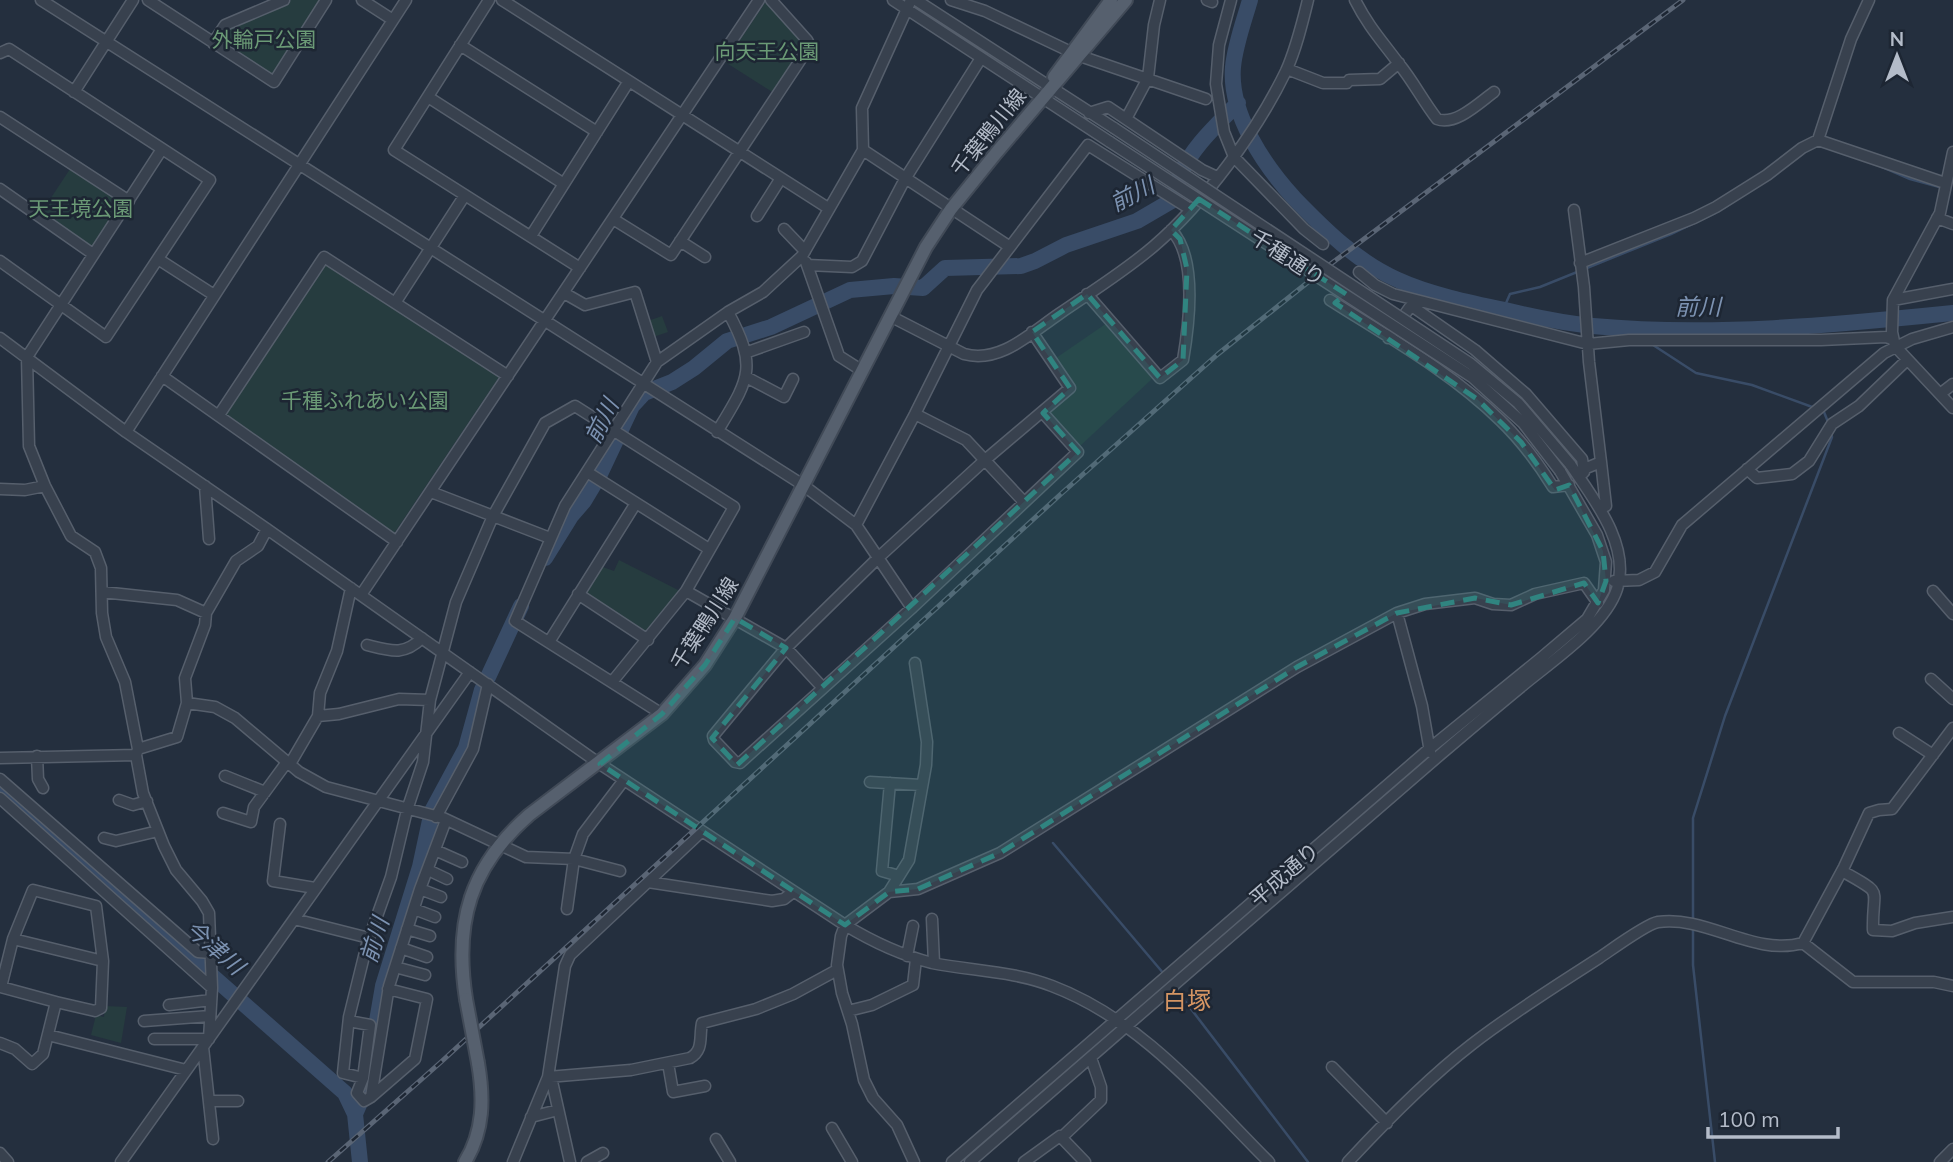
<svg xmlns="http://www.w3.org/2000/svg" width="1953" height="1162" font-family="Mulish,'Noto Sans JP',sans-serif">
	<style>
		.green { fill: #263c3f }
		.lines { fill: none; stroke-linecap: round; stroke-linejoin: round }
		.stream { stroke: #394c67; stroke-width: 2.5 }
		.river { stroke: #394c67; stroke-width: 16 }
		.minor-casing { stroke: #565f6c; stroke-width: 13 }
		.major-casing { stroke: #414a57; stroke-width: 16 }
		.minor { stroke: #38414e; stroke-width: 10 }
		.major { stroke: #56606e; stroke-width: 12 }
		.rail-casing { stroke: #5a6575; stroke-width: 5 }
		.rail { stroke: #1d2633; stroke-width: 2.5; stroke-dasharray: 8; stroke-linecap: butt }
		.minor-bridge-casing { stroke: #565f6c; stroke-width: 13; stroke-linecap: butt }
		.major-bridge-casing { stroke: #414a57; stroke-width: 16; stroke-linecap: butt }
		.minor-bridge { stroke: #38414e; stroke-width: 10 }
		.major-bridge { stroke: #56606e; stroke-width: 12 }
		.marked { fill: #308480; fill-opacity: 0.2; stroke: #308480; stroke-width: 5; stroke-dasharray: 14 9; stroke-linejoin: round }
		.labels { text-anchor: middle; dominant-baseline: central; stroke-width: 5; stroke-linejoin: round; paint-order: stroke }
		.park-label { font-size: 21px; fill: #6b9a76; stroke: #1d2633 }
		.street-label { font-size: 21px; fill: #b4bcc9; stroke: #1d2633 }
		.water-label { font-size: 23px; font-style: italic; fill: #7c92b1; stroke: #1d2633 }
		.quarter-label { font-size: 24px; fill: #d59563; stroke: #1d2633 }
	</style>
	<rect width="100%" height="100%" fill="#242f3e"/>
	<!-- green -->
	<path class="green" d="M291 0H320L273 73H268L220 42 219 38 227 26Z
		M765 3H769L804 43V47L774 93 725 62Z
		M70 169 120 200 121 203 93 246 90 247 41 213Z
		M323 265H327L498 373 499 377 395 532 391 533 225 416V412Z
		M662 316 668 332 653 337 648 321Z
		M1107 323 1153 378 1079 447 1050 414V411L1075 387 1056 358Z
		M619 560 680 591 648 632H644L585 595V590L600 566 614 571Z
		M105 1006 127 1007 121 1043 91 1035 96 1015 104 1017Z"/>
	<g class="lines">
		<!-- stream -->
		<path class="stream" d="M1880 166 1910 179 1943 188
			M1724 208 1785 167
			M1503 310 1510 294 1540 287 1671 234 1715 213
			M1629 328 1642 337
			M1653 345 1696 373 1752 385 1815 408
			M1821 411 1824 412 1828 422
			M1053 843 1164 974
			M1693 922V818L1725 716 1832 437 1831 432
			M1693 929V965L1715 1162
			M1175 988 1308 1162"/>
		<!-- river -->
		<path class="river" d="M1250 0C1244 21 1235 45 1233 67 1229 114 1264 165 1294 198 1324 229 1357 262 1398 280 1428 294 1471 303 1505 310 1534 317 1563 323 1593 326 1713 337 1834 325 1953 313
			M545 558 571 516 584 501 599 476 632 406 644 393 672 382 694 368 727 341 771 327 850 290 894 286 923 288 945 268 1021 266 1035 261 1066 245 1137 221 1173 200C1176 192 1178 182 1181 173 1193 146 1218 124 1238 103
			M0 789 345 1093 355 1114 360 1162
			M355 1114 365 1091 383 986 420 867 432 811 466 748 482 690 521 606"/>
		<defs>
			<path id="minor" d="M41 0 803 485 856 525 912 608
				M148 0 274 82 326 0
				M362 0 393 20
				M489 0 394 150 580 268
				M502 0 828 208
				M893 0 1110 142
				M916 0 1114 128
				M951 0 985 11 1071 52
				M1207 0 1212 2
				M1231 0 1219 45 1216 84 1224 132 1234 157 1304 229 1323 244
				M1355 0C1368 26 1382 41 1399 64 1413 81 1423 101 1437 119 1456 126 1480 102 1494 92
				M213 43 225 25 284 0
				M460 45 597 132
				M0 53 9 49 210 180 106 337 0 261
				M1080 56 1206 99
				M1287 69 1323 83H1347L1349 80 1380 79 1399 63
				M74 92 133 0
				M428 97 564 184
				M1089 113 1108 107 1202 170 1217 177
				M0 117 129 201
				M1126 119 1148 78 1154 25 1160 0
				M1818 140 1851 39 1869 0
				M863 150 1010 247
				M1953 152 1940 213 1893 300 1892 332 1895 346 1953 408
				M0 189 93 254
				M1574 210 1584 287 1589 362 1601 462 1584 469
				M757 216 781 178
				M1937 218 1953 224
				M613 219 671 255 807 50 809 44 807 40 771 0
				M784 229 805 251
				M531 236 629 81
				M680 241 705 257
				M158 259 214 295
				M806 262 839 356 861 370
				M1580 263 1694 218 1716 207 1767 175 1802 148 1818 140 1945 183
				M807 265 852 267 862 261 905 179 981 58
				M1359 272 1375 285 1393 294 1588 344 1629 340H1821L1886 337 1892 339
				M564 293 585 305 635 292 657 362
				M1087 294 1160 378 1183 360C1189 325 1198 257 1171 230
				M1330 300C1388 337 1451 372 1500 420 1521 440 1538 463 1553 487L1569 485
				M1893 300 1953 289
				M395 303 465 195
				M890 316 964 354C1000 364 1031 333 1059 314 1091 292 1125 271 1154 246 1205 202 1257 131 1286 71 1296 49 1302 24 1308 0
				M1032 332 1070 388 985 460 879 557 786 648 713 736 714 740 735 762 740 763 912 608 1078 452 1043 413
				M0 338 126 432 267 529 600 764 845 925C873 942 901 955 932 963 972 971 1014 971 1052 986 1142 1020 1203 1096 1269 1162
				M1388 338 1410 307H1413L1475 350 1526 394 1582 459 1584 472 1579 477
				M745 353 804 332
				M162 376 397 542
				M746 377 784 397 793 379
				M1940 394 1953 384
				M915 414 966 440 1024 502
				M219 415 324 257 508 376
				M126 432 406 0
				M717 432C748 380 759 369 728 312
				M1601 462 1606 506
				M1747 469 1757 478 1792 474 1809 461 1832 424 1859 406 1907 360
				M587 472 709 549
				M205 486 209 539
				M0 489 25 490 45 486
				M431 492 550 538
				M856 525 915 414 977 290 1088 145 1190 209
				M1614 581 1639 580 1655 572 1682 525 1884 353 1912 339 1953 327
				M686 591 786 648 823 688
				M1933 591 1953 614
				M102 592 177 600 206 613 205 625 185 678 187 703 177 737 138 749
				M578 594 648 640
				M361 595 759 0
				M206 613 236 561 258 546 267 529
				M1397 613 1422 706 1430 752
				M549 642 636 503
				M367 645C391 651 404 656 422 638
				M1931 679 1953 699
				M187 703 215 707 235 718 299 772 326 787 443 818 526 857 574 859 620 871
				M662 714 515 621 565 506 657 362 728 312 763 292 802 256 863 150 862 108 911 0
				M318 716 339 714 399 699 430 700
				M1899 733 1933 755
				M37 756 38 779 43 788
				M0 758 136 755
				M290 764 318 716 320 693 337 651 351 588
				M225 776 265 792
				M0 779 198 952 211 953
				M870 782 921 785
				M890 783 882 871 899 876
				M0 798 212 988
				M119 800 133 805 147 801
				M223 813 251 822 254 807 287 762
				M436 817 473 749 488 684
				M280 824 273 881 315 888
				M104 838 116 841 158 831
				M435 850 462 862
				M428 870 447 879
				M1842 871C1886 896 1872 885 1873 930L1892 931 1915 923 1953 917
				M648 882 772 901 784 899 793 892
				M420 889 441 897
				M889 892 918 889 1000 853 1297 667 1397 613 1425 604 1475 598 1493 604 1511 605 1535 594 1584 583 1598 603
				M414 909 435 917
				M567 909 574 859 583 834 624 780
				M294 919 369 938
				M932 919 934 963
				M407 929 430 936
				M13 939 103 961
				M1803 943 1853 982H1934L1953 986
				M401 948 427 957
				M907 956 913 926
				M395 967 425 975
				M169 1005 211 1000
				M848 1011 872 1005 913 985 916 959
				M144 1021 210 1016
				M349 1021 370 1025 363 1078 357 1093 364 1101 371 1097 415 1059 427 999 388 989
				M48 1035 186 1070
				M154 1039H209L212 988 209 913 202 901 176 870 164 846 143 793 136 755 138 749 125 682 106 637 102 613 101 568 95 552 71 536 45 486 29 446 27 357 162 149
				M0 1043 15 1049 32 1064 43 1054 56 1002 1 987 13 939 33 890 96 906 103 961 101 1008 95 1011 56 1002
				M203 1047 213 1139
				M668 1063 673 1092 705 1086
				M1332 1067 1387 1123
				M548 1077 631 1070 690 1058C704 1050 699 1037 702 1023L756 1009 793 994 837 970
				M551 1077 570 1162
				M363 1078 343 1073 349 1017 367 944 391 877 407 810 423 762 430 700 456 602 493 516 545 423 575 406 734 507 686 591 612 682
				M371 1097 389 986 420 889 446 820
				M209 1101H238
				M531 1117 558 1110
				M832 1128 852 1162
				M1062 1137 1101 1100V1087L1091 1058
				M716 1139 730 1162
				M0 1153 8 1162
				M121 1162 470 672
				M513 1162 548 1077 565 966 570 955 701 832
				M587 1162 603 1153
				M914 1162 897 1125 873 1098 864 1080 852 1024 842 993 837 965 841 936 845 925 889 892 909 860 926 765 927 742 915 663
				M952 1162 1429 749 1541 658 1587 619 1604 590 1606 562 1597 535 1560 471
				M970 1162C1127 1026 1283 889 1441 754 1468 731 1495 708 1522 686 1552 661 1605 626 1617 589 1631 545 1593 498 1570 464
				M1024 1162 1060 1136 1085 1162
				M1348 1162C1386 1121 1427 1079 1471 1045 1512 1013 1556 986 1599 958 1611 950 1646 924 1658 922 1707 915 1754 957 1803 943L1844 867 1869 813 1879 810 1892 809 1953 728
				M1940 1162 1953 1149"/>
			<path id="major" d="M1054 77 1111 0
				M466 999C454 922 470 867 529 815L662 714 705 665 735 618 926 247 951 209 997 152 1126 0
				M465 1162C484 1131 484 1098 478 1063"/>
		</defs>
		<!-- minor casing -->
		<use href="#minor" class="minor-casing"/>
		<!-- major casing -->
		<use href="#major" class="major-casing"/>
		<!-- minor -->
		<use href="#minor" class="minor"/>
		<!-- major -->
		<use href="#major" class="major"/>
		<defs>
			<path id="rail" d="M328 1162 441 1062 1062 493 1218 354 1332 263 1683 0"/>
		</defs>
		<!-- rail casing -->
		<use href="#rail" class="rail-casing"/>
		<!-- rail -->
		<use href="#rail" class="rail"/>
		<defs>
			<path id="minor-bridge" d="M1114 128 1471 364 1518 403 1570 464
				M1110 142 1472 377 1523 423 1560 471"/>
			<path id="major-bridge" d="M466 999 478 1063"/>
		</defs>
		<!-- minor-bridge casing -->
		<use href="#minor-bridge" class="minor-bridge-casing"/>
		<!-- major-bridge casing -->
		<use href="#major-bridge" class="major-bridge-casing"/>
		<!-- minor-bridge -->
		<use href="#minor-bridge" class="minor-bridge"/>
		<!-- major-bridge -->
		<use href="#major-bridge" class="major-bridge"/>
	</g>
	<!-- marked area -->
	<path class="marked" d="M1199 199 1346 294 1335 303 1477 399 1521 442 1555 490 1569 485 1603 551 1606 581 1598 603 1584 583 1511 605 1475 598 1397 613 1297 667 1000 853 918 889 889 892 845 925 600 764 662 714 705 665 735 618 786 648 712 738 737 765 1078 452 1043 413 1070 388 1032 332 1087 294 1160 378 1183 360 1187 269 1180 239 1171 230Z"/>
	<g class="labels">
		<!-- park labels -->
		<g class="park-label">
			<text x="264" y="39">外輪戸公園</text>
			<text x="767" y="51">向天王公園</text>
			<text x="81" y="208">天王境公園</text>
			<text x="365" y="400">千種ふれあい公園</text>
		</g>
		<!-- street labels -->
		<g class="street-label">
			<text transform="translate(988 132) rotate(-51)">千葉鴨川線</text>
			<text transform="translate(1288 257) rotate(33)">千種通り</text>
			<text transform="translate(704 623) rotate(-57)">千葉鴨川線</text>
			<text transform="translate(1284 874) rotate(-41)">平成通り</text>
		</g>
		<!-- water labels -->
		<g class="water-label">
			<text transform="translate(1132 194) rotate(-27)">前川</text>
			<text x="1698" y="306">前川</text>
			<text transform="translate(601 421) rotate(-63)">前川</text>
			<text transform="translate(374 940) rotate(-73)">前川</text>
			<text transform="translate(215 947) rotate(41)">今津川</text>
		</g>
		<!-- quarter labels -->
		<g class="quarter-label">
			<text x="1187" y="1000">白塚</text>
		</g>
	</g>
	<!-- north arrow -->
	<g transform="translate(1897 56)" stroke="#1d2633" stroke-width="5" paint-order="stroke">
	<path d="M0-5L12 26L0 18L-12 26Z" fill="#b4bcc9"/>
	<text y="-10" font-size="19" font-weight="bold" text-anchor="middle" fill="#b4bcc9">N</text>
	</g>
	<!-- scale -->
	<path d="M1708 1127v10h130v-10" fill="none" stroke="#b4bcc9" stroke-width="3.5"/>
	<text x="1718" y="1127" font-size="21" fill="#b4bcc9" stroke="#1d2633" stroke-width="5" paint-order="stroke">100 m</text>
</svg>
